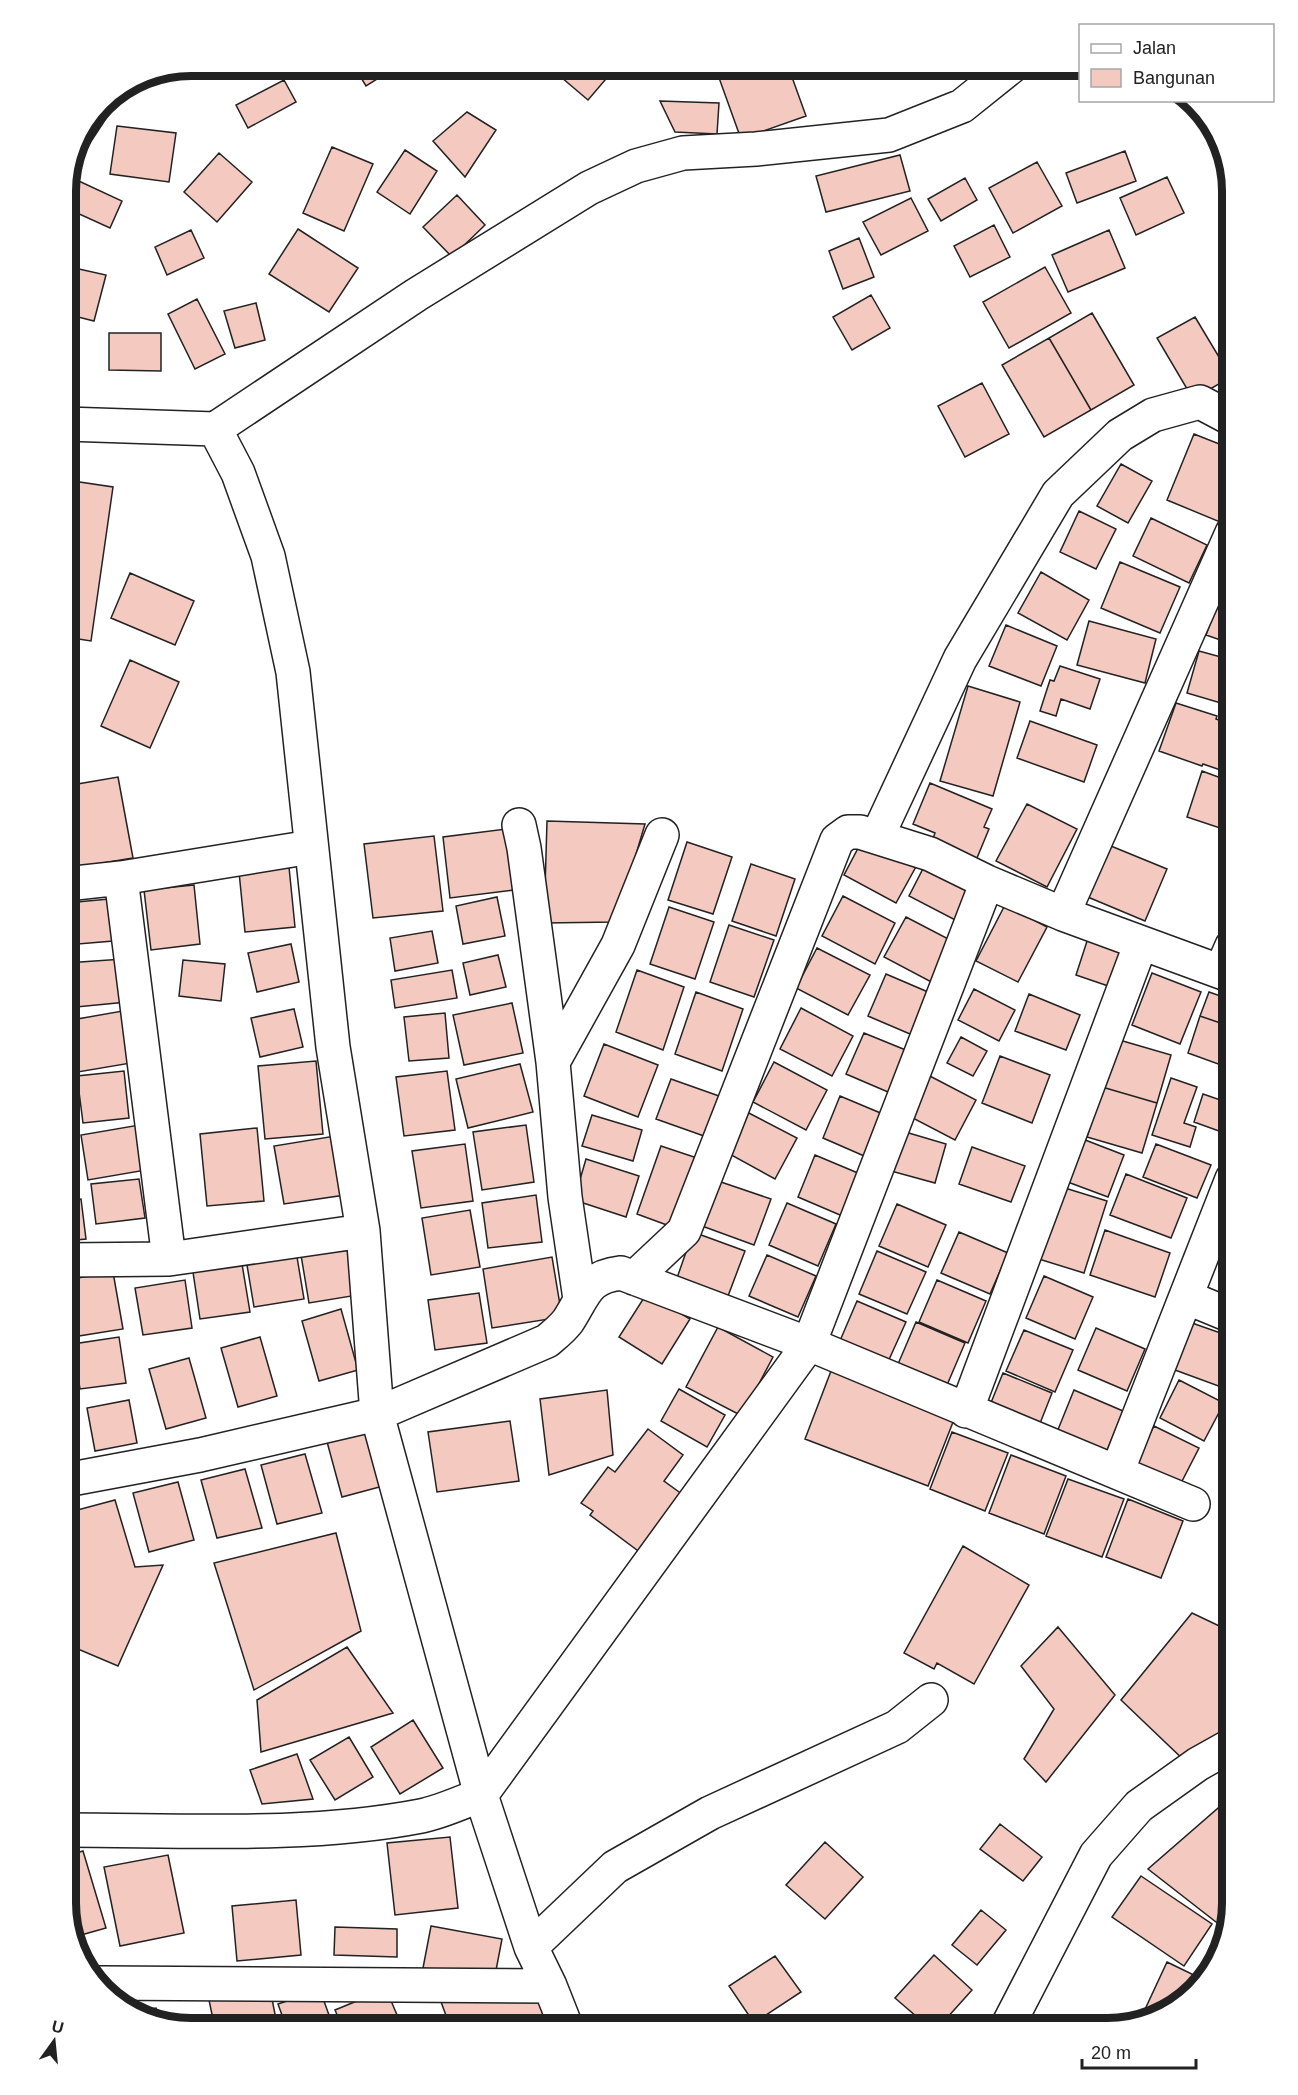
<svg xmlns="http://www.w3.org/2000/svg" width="1298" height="2095" font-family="Helvetica,sans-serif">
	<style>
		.building { fill: #f3c9c0; stroke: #222; stroke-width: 1.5 }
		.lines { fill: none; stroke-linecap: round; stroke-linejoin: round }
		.minor-casing { stroke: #222; stroke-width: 36 }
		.tertiary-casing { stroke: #222; stroke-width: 36 }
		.minor { stroke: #fff; stroke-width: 33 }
		.tertiary { stroke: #fff; stroke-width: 33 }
		.rim { fill: none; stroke: #222; stroke-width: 8 }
	</style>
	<rect width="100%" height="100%" fill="#fff"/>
	<!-- building -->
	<path class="building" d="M354 66H398L366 86Z
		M548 66H617L588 100Z
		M742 66H788L806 116 741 139 718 75Z
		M284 80 296 102 248 128 236 105Z
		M660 101 719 103 717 134 675 132Z
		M103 102 113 108 90 143 80 136Z
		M467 112 496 130 465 177 433 141Z
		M117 126 176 133 169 182 110 174Z
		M332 147 373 164 344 231 303 213Z
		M405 150 437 171 410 214 377 192Z
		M1125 151 1136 181 1077 203 1066 173Z
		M219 153 252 182 217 222 184 192Z
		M900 155 910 191 826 212 816 176Z
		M1037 162 1062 206 1013 233 989 188Z
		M68 176 122 201 110 228 66 208V183Z
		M1167 177 1184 213 1136 235 1120 198Z
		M965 178 977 200 941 221 928 199Z
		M457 195 485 225 452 257 423 227Z
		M911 198 928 231 881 255 863 222Z
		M994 225 1010 257 970 277 954 246Z
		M298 229 358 268 329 312 269 274Z
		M191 230 204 258 167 275 155 247Z
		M1109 230 1125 268 1068 292 1052 255Z
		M859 238 874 277 843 289 829 251Z
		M70 267 106 275 94 321 66 314V283Z
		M1045 267 1071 313 1009 348 983 302Z
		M871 295 890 328 852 350 833 317Z
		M197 299 225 354 195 369 168 314Z
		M256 303 265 340 235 348 224 311Z
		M1092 313 1134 385 1091 410 1049 338Z
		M1195 317 1231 377 1193 399 1157 338Z
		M109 333H161V371L109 370Z
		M1049 338 1091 410 1044 437 1002 365Z
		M982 383 1009 434 965 457 938 406Z
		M1194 434 1232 449V527L1167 500Z
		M1121 464 1152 481 1128 523 1097 506Z
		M66 480 113 487 91 641 66 637Z
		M1079 511 1116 529 1096 569 1060 552Z
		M1151 518 1207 545 1189 583 1133 556Z
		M1120 562 1180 587 1160 633 1101 608Z
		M1041 572 1089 600 1067 640 1018 613Z
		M130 573 194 601 175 645 111 618Z
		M1222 591 1232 595V644L1206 635Z
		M1089 621 1156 639 1145 683 1077 665Z
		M1006 625 1057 646 1041 686 989 666Z
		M66 649H76L79 695 66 696Z
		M1199 651 1232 660 1231 706 1187 693Z
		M130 660 179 682 150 748 101 726Z
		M1060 666 1100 679 1090 709 1061 699 1056 716 1040 711 1050 680 1054 681Z
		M968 686 1020 702 993 796 940 781Z
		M75 702 79 749 66 750V703Z
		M1176 703 1217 716 1216 719 1232 725V774L1203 764 1202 766 1159 751Z
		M1030 721 1097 745 1084 782 1017 758Z
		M1202 771 1232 782V832L1187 817Z
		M118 777 133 858 66 869V786Z
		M930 783 992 809 984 827 989 829 972 870 928 852 935 833 913 824Z
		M1027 804 1077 829 1047 887 996 861Z
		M547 821 645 824 616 922 544 923Z
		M506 829 514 890 450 898 443 837Z
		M865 835 918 863 896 903 844 875Z
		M434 836 443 911 373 918 364 844Z
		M687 842 732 857 713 914 668 900Z
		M1106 844 1167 869 1145 921 1083 895Z
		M930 855 982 882 961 923 909 896Z
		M751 864 795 879 776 936 732 921Z
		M289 867 295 927 245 932 239 872Z
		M194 885 200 944 151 950 144 890Z
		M843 896 895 923 875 964 822 936Z
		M497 897 505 936 463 944 456 906Z
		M109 899 113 941 66 945V903Z
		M1005 905 1047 927 1018 982 976 961Z
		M669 907 714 922 695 979 650 964Z
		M906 917 958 944 937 985 884 957Z
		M729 925 774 940 754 997 710 982Z
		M432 931 438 963 395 971 390 938Z
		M1090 932 1132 945 1117 989 1076 975Z
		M291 944 299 982 257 992 248 953Z
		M817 948 870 975 848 1015 796 988Z
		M498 955 506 987 470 995 463 963Z
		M123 959 127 1002 66 1008V963Z
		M183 960 225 964 221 1001 179 996Z
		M452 970 457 998 395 1008 391 980Z
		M637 970 684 987 663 1050 616 1032Z
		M1152 973 1201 992 1180 1044 1132 1025Z
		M886 974 935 995 917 1037 868 1016Z
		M974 989 1015 1010 999 1041 958 1020Z
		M696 992 743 1009 722 1071 675 1054Z
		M1209 992 1232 1000V1027L1200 1016Z
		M1029 994 1080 1015 1066 1050 1015 1031Z
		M512 1003 523 1053 464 1065 453 1015Z
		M801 1008 853 1036 832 1076 780 1049Z
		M294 1009 303 1047 260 1057 251 1018Z
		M128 1010 137 1062 72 1073 66 1036V1021Z
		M445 1013 449 1058 409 1061 404 1017Z
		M1200 1016 1232 1027V1069L1188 1053Z
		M864 1033 913 1053 895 1095 846 1074Z
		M961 1037 987 1051 973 1076 947 1063Z
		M1116 1039 1171 1055 1157 1103 1102 1087Z
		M604 1044 658 1065 638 1117 584 1096Z
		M1000 1056 1050 1075 1032 1123 982 1103Z
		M316 1061 323 1134 265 1139 258 1066Z
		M774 1062 827 1090 806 1130 753 1102Z
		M520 1064 533 1112 468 1128 456 1079Z
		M124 1071 129 1118 83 1123 77 1076Z
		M447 1071 455 1130 404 1136 396 1077Z
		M926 1074 976 1100 955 1140 905 1114Z
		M1171 1078 1197 1087 1184 1123 1196 1127 1190 1147 1152 1135Z
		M671 1079 719 1096 704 1136 656 1119Z
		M1102 1087 1157 1103 1142 1153 1087 1137Z
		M1203 1094 1232 1104 1230 1135 1194 1122Z
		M840 1096 890 1117 871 1159 823 1138Z
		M745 1111 797 1138 775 1179 724 1151Z
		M592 1115 642 1130 633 1161 582 1146Z
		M145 1124 152 1169 88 1180 81 1135Z
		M526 1125 534 1182 482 1190 473 1132Z
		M257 1128 264 1201 207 1206 200 1134Z
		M902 1131 946 1144 935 1183 891 1171Z
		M335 1136 345 1195 284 1204 274 1146Z
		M1080 1138 1124 1155 1108 1197 1065 1181Z
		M66 1142 73 1193 66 1194Z
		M465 1144 473 1201 421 1208 412 1151Z
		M1156 1144 1211 1165 1197 1198 1143 1177Z
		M661 1146 700 1159 675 1228 637 1214Z
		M972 1147 1025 1166 1011 1202 959 1184Z
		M815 1155 865 1176 847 1218 798 1197Z
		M586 1159 639 1176 626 1217 574 1200Z
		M1126 1174 1187 1198 1171 1238 1110 1215Z
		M139 1179 145 1218 96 1224 91 1184Z
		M718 1181 771 1199 754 1245 702 1226Z
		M1052 1184 1107 1201 1084 1273 1029 1256Z
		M536 1195 542 1242 488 1248 482 1203Z
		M81 1199 86 1239 66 1241V1201Z
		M787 1203 836 1224 818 1266 769 1245Z
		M897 1204 946 1225 928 1267 879 1246Z
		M470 1210 480 1267 431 1275 422 1218Z
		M1232 1211V1259L1215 1254Z
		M1105 1230 1170 1253 1155 1297 1090 1275Z
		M693 1232 745 1251 728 1296 677 1278Z
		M959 1232 1008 1253 990 1294 941 1273Z
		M351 1247 358 1295 309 1303 301 1255Z
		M296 1251 304 1299 254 1307 246 1259Z
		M877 1251 926 1272 907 1314 859 1294Z
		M767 1255 816 1276 798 1317 749 1296Z
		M552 1257 562 1317 492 1328 483 1269Z
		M242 1264 250 1312 200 1319 193 1272Z
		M113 1272 123 1329 66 1338V1280Z
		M1044 1276 1093 1297 1075 1339 1026 1318Z
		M185 1280 192 1328 143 1335 135 1288Z
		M937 1280 986 1301 968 1343 919 1322Z
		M479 1293 487 1343 435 1350 428 1300Z
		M647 1293 690 1319 662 1364 619 1337Z
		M857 1301 906 1322 887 1364 839 1343Z
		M341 1309 358 1370 319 1381 302 1321Z
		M916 1322 965 1343 947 1385 898 1364Z
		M1192 1323 1232 1337V1391L1175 1370Z
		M718 1327 773 1357 742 1416 686 1387Z
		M1096 1328 1145 1349 1127 1391 1078 1370Z
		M1024 1330 1073 1350 1055 1392 1006 1371Z
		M119 1337 126 1383 80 1389 73 1344Z
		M260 1337 277 1396 238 1407 221 1348Z
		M189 1358 206 1418 166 1429 149 1369Z
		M831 1371 955 1417 928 1486 805 1439Z
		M1003 1373 1052 1393 1035 1436 986 1415Z
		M1179 1380 1224 1403 1204 1441 1160 1418Z
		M679 1389 725 1415 707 1447 661 1421Z
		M607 1390 613 1455 549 1475 540 1399Z
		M1074 1390 1123 1411 1106 1453 1057 1432Z
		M129 1400 137 1443 95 1451 87 1408Z
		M510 1421 519 1481 437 1492 428 1432Z
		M1154 1426 1199 1448 1179 1487 1134 1464Z
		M371 1427 387 1485 342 1497 326 1438Z
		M648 1429 683 1455 664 1481 693 1502 645 1556 590 1515 593 1511 581 1503 608 1467 615 1472Z
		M952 1432 1008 1453 985 1511 930 1489Z
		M305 1454 322 1513 277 1524 261 1465Z
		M1011 1455 1066 1476 1044 1534 989 1513Z
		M245 1469 262 1528 217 1538 201 1480Z
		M1068 1479 1124 1499 1102 1557 1046 1536Z
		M178 1482 194 1540 149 1552 133 1493Z
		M1128 1499 1183 1521 1161 1578 1106 1557Z
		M115 1500 135 1567 163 1565 118 1666 66 1644V1513Z
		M336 1533 361 1631 254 1690 214 1563Z
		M963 1546 1029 1585 974 1684 937 1663 934 1669 904 1653Z
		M1192 1613 1232 1632V1737L1187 1763 1121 1700Z
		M1058 1627 1115 1695 1046 1782 1024 1759 1054 1709 1021 1666Z
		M347 1647 393 1713 261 1752 257 1700Z
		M413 1720 443 1768 400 1794 371 1747Z
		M349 1737 373 1777 335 1800 310 1760Z
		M297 1754 313 1799 262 1804 250 1770Z
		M1232 1796V1904L1225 1929 1148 1869Z
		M1000 1824 1042 1857 1023 1881 980 1849Z
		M450 1837 458 1908 395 1915 387 1843Z
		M825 1842 863 1877 825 1919 786 1885Z
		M83 1851 106 1928 74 1937 66 1904V1856Z
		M168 1855 184 1933 120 1946 104 1867Z
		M1141 1876 1212 1924 1184 1966 1112 1917Z
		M296 1900 301 1955 237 1961 232 1906Z
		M981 1910 1006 1930 977 1965 952 1945Z
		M431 1926 502 1939 494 1981 423 1968Z
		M335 1927 397 1929V1957L334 1955Z
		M934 1955 972 1990 937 2029H931L895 1998Z
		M775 1956 801 1992 754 2023 729 1986Z
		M1167 1962 1202 1979 1163 2016 1145 2020 1141 2018Z
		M270 1989 278 2029H215L209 2000Z
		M386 1989 403 2029H343L335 2010Z
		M320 1990 334 2029H287L278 2004Z
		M437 1991H543L554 2029H451Z
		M156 2008 159 2021 134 2012Z"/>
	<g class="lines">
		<defs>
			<path id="minor" d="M66 424 215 429 416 295 589 188 636 166 683 153 756 149 889 135 962 106 1012 66
				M215 429 238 473 268 556 293 672 333 1047 363 1231 377 1414 481 1795 531 1947 550 1986 567 2029
				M519 825 524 848 553 1062 565 1197 580 1299
				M877 837 960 659 1058 494 1120 435 1153 415 1200 402 1232 419
				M121 878 311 847
				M66 884 121 878 169 1259
				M1063 914 1232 533
				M1221 971 1232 946
				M553 1062 618 945 662 835
				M66 1260 169 1259 363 1231
				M634 1278 684 1231 837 840 848 832H860L930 854 987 882 1063 914 1232 976
				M1186 1297 1232 1316
				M966 1411 1141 943
				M1117 1472 1232 1179
				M66 1480 200 1455 377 1414 547 1341C554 1335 562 1329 568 1321 585 1295 586 1277 621 1273L809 1344 1193 1504
				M66 1830C182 1830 307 1838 421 1816 441 1812 462 1802 481 1795L809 1344 987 882
				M531 1947 615 1867 710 1813 897 1727 931 1700
				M100 1983 550 1986"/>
			<path id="tertiary" d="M1006 2029 1096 1855 1139 1806 1198 1764 1232 1745"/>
		</defs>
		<!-- minor casing -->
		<use href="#minor" class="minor-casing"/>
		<!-- tertiary casing -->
		<use href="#tertiary" class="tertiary-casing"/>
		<!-- minor -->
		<use href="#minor" class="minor"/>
		<!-- tertiary -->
		<use href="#tertiary" class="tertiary"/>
	</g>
	<!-- crop -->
	<path d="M0 0H1298V2095H0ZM191 76H1107A115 115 0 0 1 1222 191V1903A115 115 0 0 1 1107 2018H191A115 115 0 0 1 76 1903V191A115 115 0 0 1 191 76Z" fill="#fff" fill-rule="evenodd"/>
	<path class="rim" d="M191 76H1107A115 115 0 0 1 1222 191V1903A115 115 0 0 1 1107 2018H191A115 115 0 0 1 76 1903V191A115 115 0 0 1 191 76Z"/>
	<!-- legend -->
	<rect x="1079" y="24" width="195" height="78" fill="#ffffff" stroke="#a7a7a7" stroke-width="1.5"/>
	<rect x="1091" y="44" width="30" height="9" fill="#ffffff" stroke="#a7a7a7" stroke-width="1.5"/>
	<text x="1133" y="54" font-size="18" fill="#222222">Jalan</text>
	<rect x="1091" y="69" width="30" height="18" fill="#f3c9c0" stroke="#a7a7a7" stroke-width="1.5"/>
	<text x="1133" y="84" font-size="18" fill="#222222">Bangunan</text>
	<!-- north arrow -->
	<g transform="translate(54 2041) rotate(15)" stroke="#ffffff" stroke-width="4.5" paint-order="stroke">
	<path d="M0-4.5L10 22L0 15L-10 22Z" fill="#222222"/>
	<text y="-9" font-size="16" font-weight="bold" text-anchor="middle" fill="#222222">U</text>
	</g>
	<!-- scale -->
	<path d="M1082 2059v9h114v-9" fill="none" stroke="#222222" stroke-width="3"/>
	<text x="1091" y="2059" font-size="18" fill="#222222" stroke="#ffffff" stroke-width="4.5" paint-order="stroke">20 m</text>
</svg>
